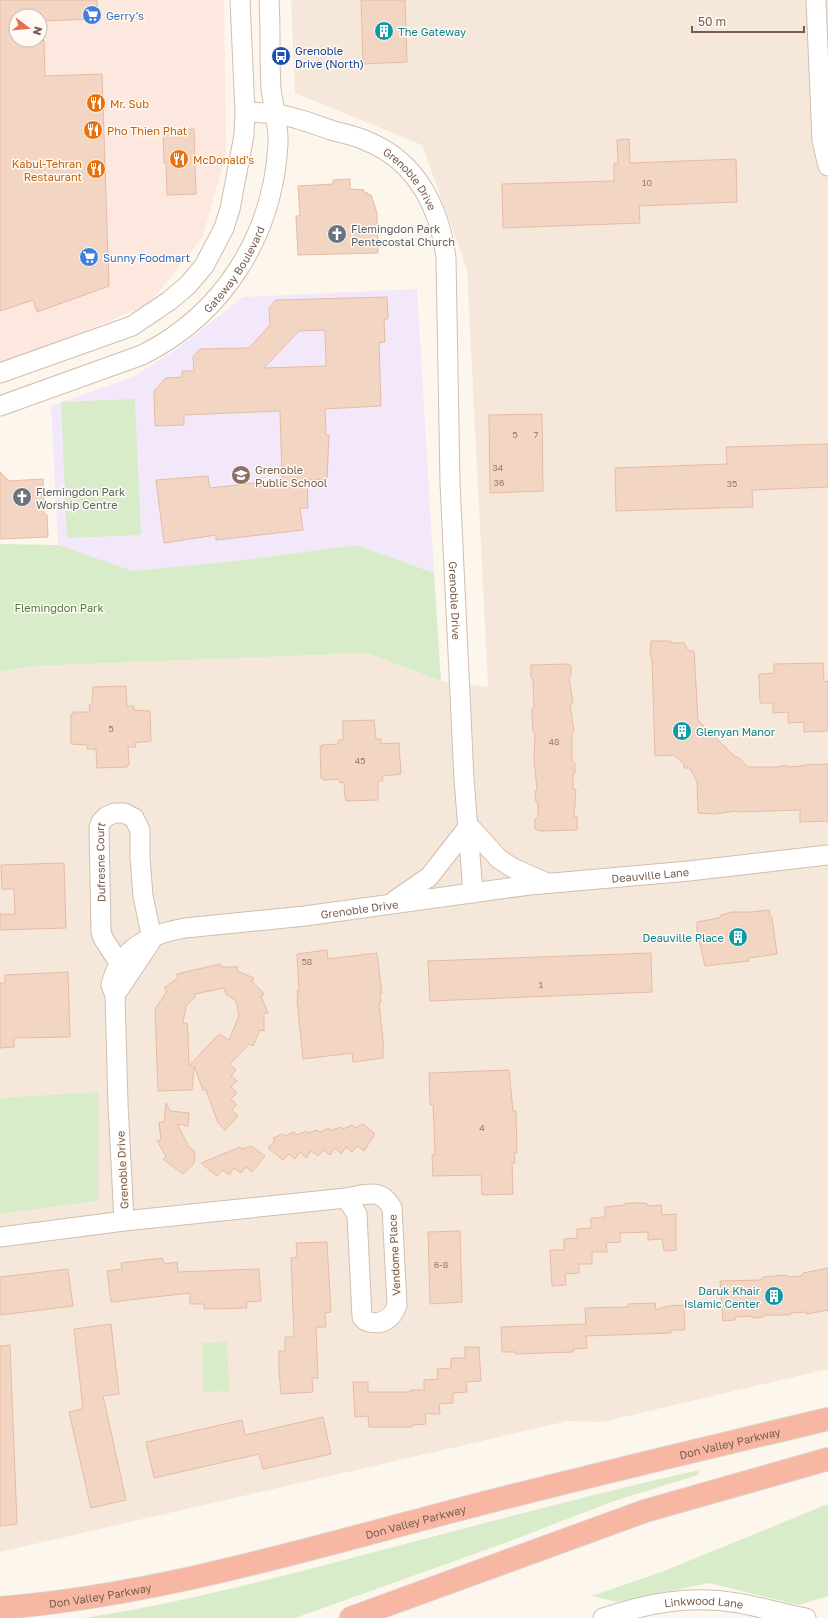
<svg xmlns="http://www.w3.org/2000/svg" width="828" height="1618" font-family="'Golos Text',sans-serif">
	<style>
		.residential { fill: #f5e8da }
		.commercial { fill: #fde8e0; fill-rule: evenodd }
		.education { fill: #f3e8fa }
		.green { fill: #d8ecc9 }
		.building { fill: #f3d5c3; stroke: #e6bba3; fill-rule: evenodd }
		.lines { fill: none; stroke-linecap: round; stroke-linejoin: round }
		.minor-casing { stroke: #d1beb0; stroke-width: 21 }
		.highway-casing { stroke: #dad1cd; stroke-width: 24 }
		.minor { stroke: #fff; stroke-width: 19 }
		.highway { stroke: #f7b7a3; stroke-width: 22 }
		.labels { text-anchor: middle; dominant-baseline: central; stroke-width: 3; stroke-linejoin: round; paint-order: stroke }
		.number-label { font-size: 9px; fill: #987a6a }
		.shop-label { font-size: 11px; fill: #366cbe; stroke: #fffaf3; text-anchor: start }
		.culture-label { font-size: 11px; fill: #0d838f; stroke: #fffaf3; text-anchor: start }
		.transit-label { font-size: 11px; fill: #164399; stroke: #fffaf3; text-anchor: start }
		.food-label { font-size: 11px; fill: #c56008; stroke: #fffaf3; text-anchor: start }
		.street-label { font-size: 11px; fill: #7a5c4d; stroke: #fffaf3 }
		.worship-label { font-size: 11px; fill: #5b616d; stroke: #fffaf3; text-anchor: start }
		.education-label { font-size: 11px; fill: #785e54; stroke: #fffaf3; text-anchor: start }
		.park-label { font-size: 11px; fill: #537a41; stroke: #fffaf3 }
	</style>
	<rect width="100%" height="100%" fill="#fdf6ec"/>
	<!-- residential -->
	<path class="residential" d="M291 0H828V1369L602 1422 568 1421 0 1552V1214L98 1201V1093L0 1098V672L35 666 367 653 441 681 488 687 467 269 422 145 295 93Z"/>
	<!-- commercial -->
	<path class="commercial" d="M0 0H224L226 155 202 238 148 305 26 355 0 362ZM16 16H40V40H16Z"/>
	<!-- education -->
	<path class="education" d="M417 289 434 573 357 545 234 561 133 571 58 545 51 406 133 377 177 349 243 297Z"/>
	<!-- green -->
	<path class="green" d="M135 399 141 535 67 538 61 402Z
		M0 544 58 545 133 571 234 561 357 545 434 573 441 681 367 653 35 666 0 672Z
		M98 1092V1201L0 1214V1098Z
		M227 1342 229 1391 203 1392 202 1343Z
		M699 1470 698 1475 614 1501 502 1544 295 1618H83C166 1606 248 1585 329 1564 452 1532 575 1498 699 1470Z
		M828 1504V1596L798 1605 709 1583 617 1602 592 1596 664 1571Z"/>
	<!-- building -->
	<path class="building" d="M0 0H97L98 19 40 21V16H16V40H44L45 76 102 74 109 286 37 312 33 300 0 311Z
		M361 0H405L407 62 363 64Z
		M194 129 196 194 167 195 166 162 164 163 163 130Z
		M629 139 630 163 736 159 737 202 639 206 640 223 503 228 502 184 614 181V163H618L617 140Z
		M350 179V189L364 190V193H368V195H371L377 213 378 253 298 255 296 216H300L298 186 333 184V180Z
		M387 297 388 319H384L385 342 379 343 381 406 325 409 326 435H329L327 479 307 480 308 508H300L303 530 216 540V535L164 543 156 480 208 476 210 488 282 480 280 411 184 415V425L155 426 154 391 166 378 182 377V371H194L193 357 200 349 249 348 270 325 269 308 276 300ZM325 330 326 366 264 368 299 331Z
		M542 414 543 491 490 493 489 415Z
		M828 444V487L752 490 753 507 616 511 615 468 727 464 726 447Z
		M0 472 9 481 43 479 44 513 47 515 48 537 0 539Z
		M651 641H671V643H684L689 651H694L698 720 735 757H738L748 767H778L786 765 788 767 801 766 803 765 828 764V821L800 822V810L738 812 736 811 714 814 698 813 697 782 690 768H684V764L674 755 655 756 652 658 650 656Z
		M823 663 824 682 828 681V731L804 732V722L788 723V712L773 713V703H760L759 674 774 673V664Z
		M567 664 571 666V676L569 678 573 703 570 705 574 731 572 733V761L575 763V773L573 774V789L576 790 574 816 577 817V830L541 831 535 829V819L538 818V803L536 802 535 791 537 790 534 758 535 734 533 732 532 716V708L534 707 533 679 531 677V665Z
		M126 686 127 706H134V710L150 711 151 741 135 743 136 747H128L129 764 127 767 97 768 96 749H87V745L71 744V714H74L73 712H90L89 705 92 704 93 687Z
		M374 720 376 739H381V744L399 743 401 774 382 776 383 781H378V800L346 801V798H345L344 782 340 783 339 779 323 780V778H321L320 746H323L322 745 338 744V740H343V721Z
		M64 863 66 928 0 930V914H15L14 889H2L1 865Z
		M769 910 770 917H772L777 954 749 958V961L705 966 697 931V922L719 918 721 915 731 912H752Z
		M327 950 328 959 377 953 382 993H380L381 1002H379L384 1050H383V1058L353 1062 352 1053 303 1059 297 1000H298L297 991H299L297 954Z
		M651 953 652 992 430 1001 428 961Z
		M220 964 221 967H238L237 971 254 978 252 981 264 994 261 996 268 1013H264V1031L260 1030 253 1046 249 1044 230 1064 236 1070 231 1076 237 1081 231 1087 237 1093 231 1099 237 1105 232 1110 238 1116 225 1130 218 1123 206 1090H203L194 1066 192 1090 158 1091 155 1009 167 991 164 988 178 978 177 974ZM224 988 226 994 236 1001 239 1016 229 1040 219 1034 189 1066 188 1033 187 1023H183L186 1006 195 997V994Z
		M68 972 70 1037 14 1038V1047L0 1048V983H5V975Z
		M509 1070 513 1111H516L517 1153H514L515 1163H512L513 1194 482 1195 481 1175 433 1176 432 1155H435L434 1125 433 1104 430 1105 429 1073Z
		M166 1103 170 1111 189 1113 188 1126 177 1124 189 1147 195 1152 194 1163 183 1174 163 1159 166 1156 157 1141 161 1140 159 1122H164Z
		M363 1124 375 1134 364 1151 358 1146 352 1152 346 1147 341 1154 335 1148 330 1155 323 1150 318 1156 311 1151 306 1158 300 1152 295 1159 289 1154 283 1160 268 1148 275 1140 273 1138 282 1134 285 1136 294 1132 297 1135 306 1131 308 1133 317 1130 320 1132 329 1128 331 1131 340 1127 343 1129 352 1125 355 1128Z
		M251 1146 265 1156 252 1172 246 1167 241 1173 234 1168 229 1175 223 1170 217 1176 201 1163 240 1147 242 1149Z
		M625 1203H646L648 1206 661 1205 662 1215 676 1214V1250L664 1251 662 1239 648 1240V1232L620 1233V1242L606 1243 607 1252H592V1264H579V1273L565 1274 566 1285 552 1286 550 1250H564V1239L577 1238V1229L591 1228V1218L605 1217V1207L625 1205Z
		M460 1231 462 1302 430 1304 428 1232Z
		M327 1242 331 1312 325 1313 326 1327H316L318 1378H312L313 1392 281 1394 279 1372V1351H285V1337H294L291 1258 297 1257 296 1243Z
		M162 1258 164 1264 177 1262 178 1272 259 1269 261 1301 246 1302 247 1308 204 1309V1304H190V1293L111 1302 107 1271 122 1269 121 1263Z
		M828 1268V1310L807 1314 806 1312 791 1313 790 1315H764L763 1317 753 1318 751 1316 736 1317 735 1320 723 1321 720 1281 761 1280 763 1277 786 1275 788 1277 802 1276 803 1273Z
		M68 1269 73 1306 0 1315V1277Z
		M655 1303 656 1310 667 1306 684 1305 685 1330H671V1333L586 1336 587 1348 573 1349V1352L516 1354V1352H502L501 1327 586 1324 585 1308 628 1307V1304Z
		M111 1324 119 1394 103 1396 126 1500 91 1508 69 1412 83 1409 74 1329Z
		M10 1345 17 1524 0 1526V1346Z
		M465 1347H479L481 1381 466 1382 467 1392 453 1393V1403L439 1404 440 1414H425L426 1424 412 1425V1427H369L368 1416 355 1417 353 1382H368V1392H410V1390H424V1380L438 1379 437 1369 451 1368V1358H465Z
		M323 1417 331 1454 263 1469 259 1454 154 1478 146 1442 242 1420 245 1435Z"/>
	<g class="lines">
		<defs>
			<g id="minor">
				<path d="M816 0 822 140 828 166"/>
				<path id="s1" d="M245 112C255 112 265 113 275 114 294 116 313 124 331 130 344 134 357 136 369 142 417 162 440 209 446 258L450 483 464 779 473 893"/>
				<path d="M0 373 132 326 169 301 188 285 204 266 224 228 230 209 244 135 245 112 240 0"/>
				<path id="s2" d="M0 406 142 355C224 314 273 235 278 144 279 125 273 107 271 88 269 59 271 29 269 0"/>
				<path d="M469 826 499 859 513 868 547 883"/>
				<path d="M394 901 429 877 469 826"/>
				<path id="s3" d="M119 963 103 938 101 931 99 828 101 822 107 816 115 813H124L134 818 140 830V857L143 896 152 939"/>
				<path d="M115 995 150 943"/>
				<path id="s4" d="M124 1221 118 1104 115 995 111 985C120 948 150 934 185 928L305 916 530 885 689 871 828 855"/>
				<path d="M0 1237 124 1221 346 1198 357 1214 362 1317 366 1321C381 1326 392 1320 397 1305L392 1208C381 1187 365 1195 346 1198"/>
				<path id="s5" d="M603 1618C648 1603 690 1595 738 1603 761 1607 783 1614 806 1618"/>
			</g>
			<g id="highway">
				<path id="s6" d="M0 1608C149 1596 294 1553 438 1515 567 1481 698 1450 828 1419"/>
				<path d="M351 1618 645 1511 828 1459"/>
			</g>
		</defs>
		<!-- minor casing -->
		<use href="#minor" class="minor-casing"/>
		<!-- highway casing -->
		<use href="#highway" class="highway-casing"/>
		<!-- minor -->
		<use href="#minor" class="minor"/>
		<!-- highway -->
		<use href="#highway" class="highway"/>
	</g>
	<!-- icons -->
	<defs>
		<symbol id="supermarket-disc" viewBox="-11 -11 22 22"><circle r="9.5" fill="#3f7fe0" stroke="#fffaf3"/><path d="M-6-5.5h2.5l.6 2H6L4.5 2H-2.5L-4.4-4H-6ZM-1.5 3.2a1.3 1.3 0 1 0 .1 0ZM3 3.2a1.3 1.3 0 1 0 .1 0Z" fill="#fff"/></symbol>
		<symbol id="building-disc" viewBox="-11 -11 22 22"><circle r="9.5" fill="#0f9aa8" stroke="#fffaf3"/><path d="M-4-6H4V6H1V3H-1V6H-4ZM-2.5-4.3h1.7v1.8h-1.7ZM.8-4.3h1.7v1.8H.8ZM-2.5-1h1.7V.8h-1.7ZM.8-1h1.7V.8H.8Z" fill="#fff"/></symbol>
		<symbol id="bus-disc" viewBox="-11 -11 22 22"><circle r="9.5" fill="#1a4fb4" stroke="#fffaf3"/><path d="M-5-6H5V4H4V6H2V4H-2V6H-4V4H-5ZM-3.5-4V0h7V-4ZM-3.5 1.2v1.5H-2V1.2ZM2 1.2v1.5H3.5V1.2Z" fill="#fff"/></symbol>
		<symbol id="restaurant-disc" viewBox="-11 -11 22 22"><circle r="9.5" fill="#e8710a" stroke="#fffaf3"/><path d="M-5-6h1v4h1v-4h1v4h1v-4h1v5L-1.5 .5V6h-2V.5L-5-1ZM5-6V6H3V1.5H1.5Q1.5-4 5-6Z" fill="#fff"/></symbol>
		<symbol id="church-disc" viewBox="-11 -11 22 22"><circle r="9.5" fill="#6b7280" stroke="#fffaf3"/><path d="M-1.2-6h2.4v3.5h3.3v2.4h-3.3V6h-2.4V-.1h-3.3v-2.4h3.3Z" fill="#fff"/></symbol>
		<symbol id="school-disc" viewBox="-11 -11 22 22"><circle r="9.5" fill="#8d6e63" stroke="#fffaf3"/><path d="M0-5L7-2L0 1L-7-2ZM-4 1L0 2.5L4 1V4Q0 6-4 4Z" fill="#fff"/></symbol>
	</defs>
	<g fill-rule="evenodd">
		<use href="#supermarket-disc" x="81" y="4" width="22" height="22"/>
		<use href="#building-disc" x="373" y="20" width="22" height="22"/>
		<use href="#bus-disc" x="270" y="45" width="22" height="22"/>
		<use href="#restaurant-disc" x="85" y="92" width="22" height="22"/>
		<use href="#restaurant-disc" x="82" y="119" width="22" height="22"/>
		<use href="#restaurant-disc" x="168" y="148" width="22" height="22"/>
		<use href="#restaurant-disc" x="85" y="158" width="22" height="22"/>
		<use href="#church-disc" x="326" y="223" width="22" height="22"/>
		<use href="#supermarket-disc" x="78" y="246" width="22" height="22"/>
		<use href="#school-disc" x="230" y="464" width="22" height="22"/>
		<use href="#church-disc" x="11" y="486" width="22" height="22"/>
		<use href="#building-disc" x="671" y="720" width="22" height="22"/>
		<use href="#building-disc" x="727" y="926" width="22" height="22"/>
		<use href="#building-disc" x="763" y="1285" width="22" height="22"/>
	</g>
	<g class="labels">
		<!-- number labels -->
		<g class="number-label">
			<text x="647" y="182">10</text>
			<text x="515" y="434">5</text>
			<text x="536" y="434">7</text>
			<text x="498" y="467">34</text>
			<text x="499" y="482">36</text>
			<text x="732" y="483">35</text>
			<text x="111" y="728">5</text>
			<text x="554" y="741">48</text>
			<text x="360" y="760">45</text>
			<text x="307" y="961">58</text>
			<text x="541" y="984">1</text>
			<text x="482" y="1127">4</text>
			<text x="441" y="1264">6-8</text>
		</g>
		<!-- shop labels -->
		<g class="shop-label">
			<text x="106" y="15">Gerry's</text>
			<text x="103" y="257">Sunny Foodmart</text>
		</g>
		<!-- culture labels -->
		<g class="culture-label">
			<text x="398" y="31">The Gateway</text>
			<text x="696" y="731">Glenyan Manor</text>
			<text x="724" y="937" text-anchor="end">Deauville Place</text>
			<text x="760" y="1290" text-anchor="end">Daruk Khair<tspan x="760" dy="13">Islamic Center</tspan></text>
		</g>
		<!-- transit labels -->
		<g class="transit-label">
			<text x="295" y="50">Grenoble<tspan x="295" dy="13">Drive (North)</tspan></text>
		</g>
		<!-- food labels -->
		<g class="food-label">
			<text x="110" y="103">Mr. Sub</text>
			<text x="107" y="130">Pho Thien Phat</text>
			<text x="193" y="159">McDonald's</text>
			<text x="82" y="163" text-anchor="end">Kabul-Tehran<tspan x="82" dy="13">Restaurant</tspan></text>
		</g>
		<!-- street labels -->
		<g class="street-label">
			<text stroke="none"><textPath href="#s1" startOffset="185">Grenoble Drive</textPath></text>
			<text stroke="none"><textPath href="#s2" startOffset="279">Gateway Boulevard</textPath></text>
			<text stroke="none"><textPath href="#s1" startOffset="617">Grenoble Drive</textPath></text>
			<text stroke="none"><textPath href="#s3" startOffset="106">Dufresne Court</textPath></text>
			<text stroke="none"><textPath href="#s4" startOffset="805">Deauville Lane</textPath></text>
			<text stroke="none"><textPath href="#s4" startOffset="512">Grenoble Drive</textPath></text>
			<text transform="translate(122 1170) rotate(-93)">Grenoble Drive</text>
			<text transform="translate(394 1255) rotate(-93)">Vendome Place</text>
			<text stroke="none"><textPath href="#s6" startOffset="749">Don Valley Parkway</textPath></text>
			<text stroke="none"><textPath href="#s6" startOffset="425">Don Valley Parkway</textPath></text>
			<text stroke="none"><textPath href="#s6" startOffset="101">Don Valley Parkway</textPath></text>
			<text stroke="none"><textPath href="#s5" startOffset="103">Linkwood Lane</textPath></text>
		</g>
		<!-- worship labels -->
		<g class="worship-label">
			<text x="351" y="228">Flemingdon Park<tspan x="351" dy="13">Pentecostal Church</tspan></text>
			<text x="36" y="491">Flemingdon Park<tspan x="36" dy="13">Worship Centre</tspan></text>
		</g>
		<!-- education labels -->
		<g class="education-label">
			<text x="255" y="469">Grenoble<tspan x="255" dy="13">Public School</tspan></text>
		</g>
		<!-- park labels -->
		<g class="park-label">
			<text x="59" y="607">Flemingdon Park</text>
		</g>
	</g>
	<!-- north arrow -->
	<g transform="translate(28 28) rotate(106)"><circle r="19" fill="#fffaf3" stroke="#cabbb1"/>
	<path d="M0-3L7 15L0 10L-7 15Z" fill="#e76f51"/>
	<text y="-6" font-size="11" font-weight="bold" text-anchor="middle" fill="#7a5c4d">N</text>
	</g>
	<!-- scale -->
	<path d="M692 26v6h112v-6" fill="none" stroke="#7a5c4d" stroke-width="2"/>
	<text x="698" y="26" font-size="12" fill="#7a5c4d" stroke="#fffaf3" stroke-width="3" paint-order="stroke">50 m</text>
</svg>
